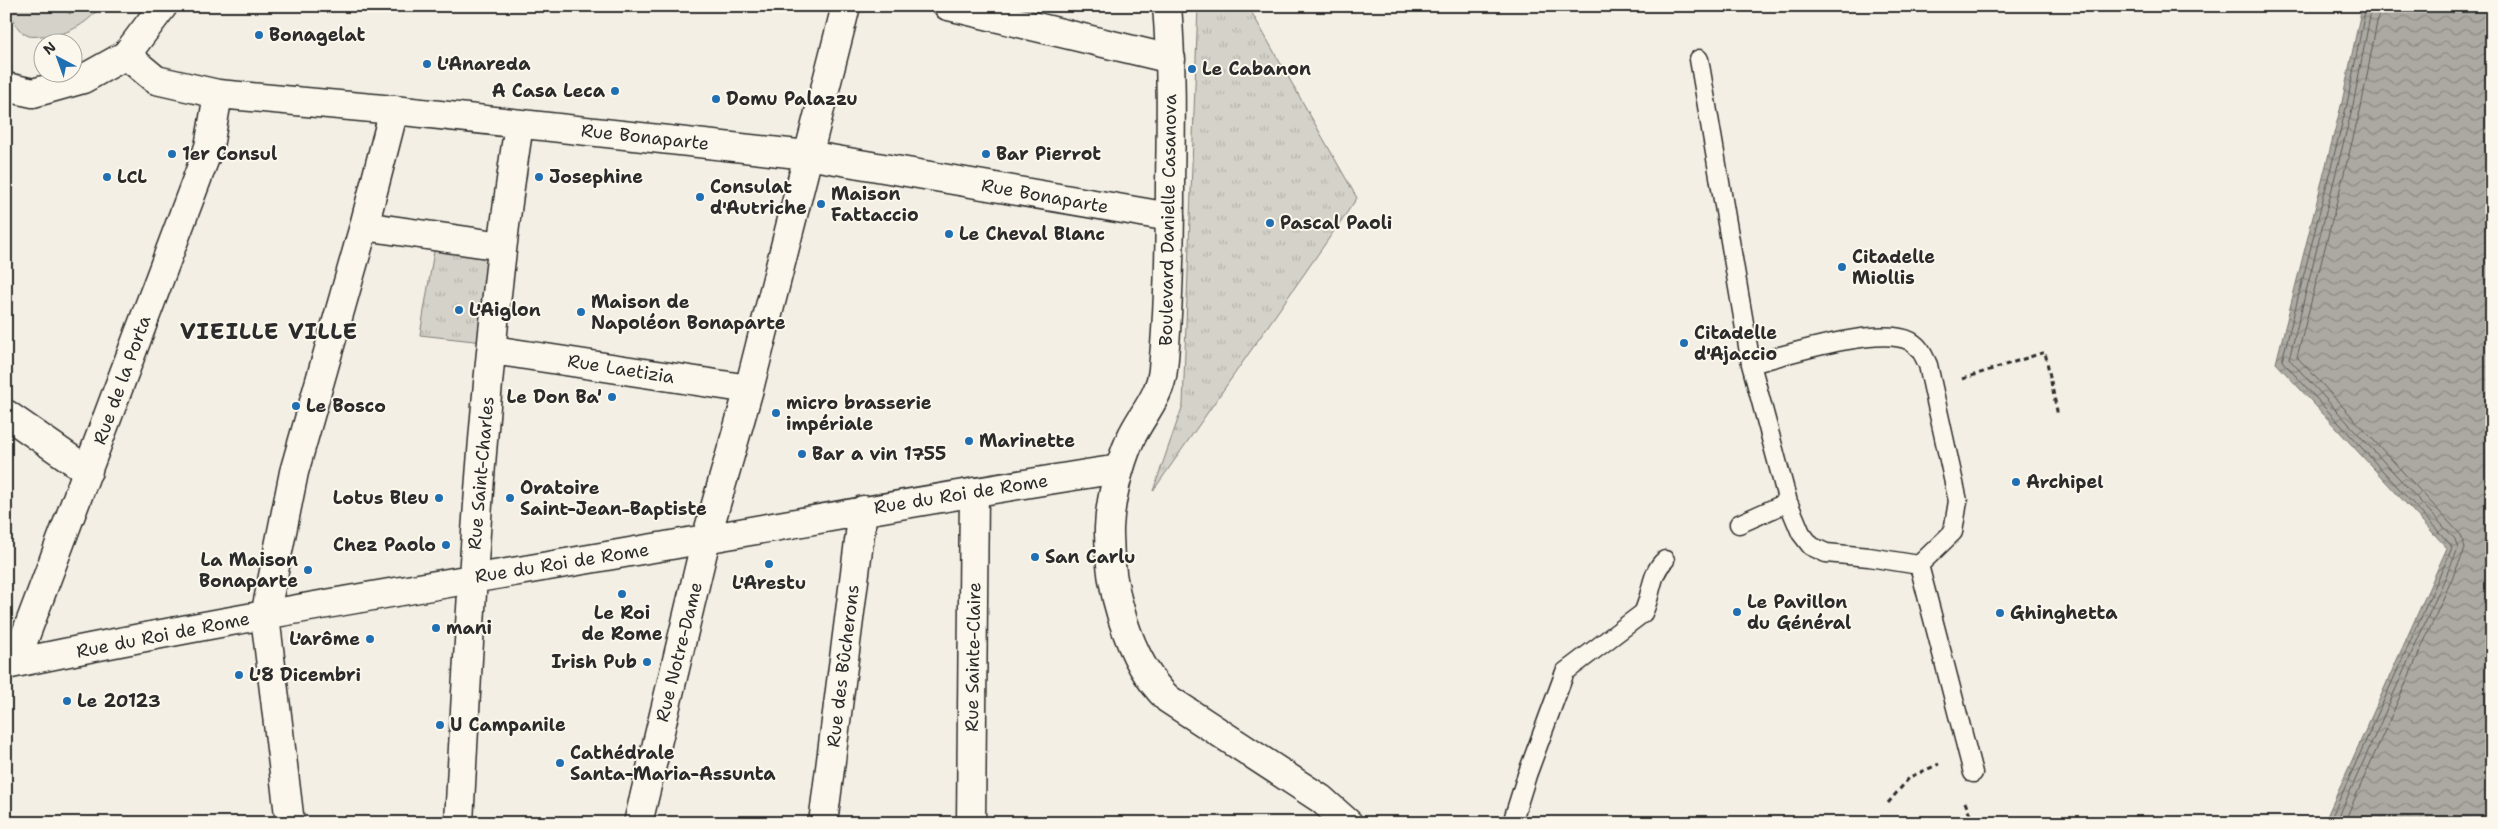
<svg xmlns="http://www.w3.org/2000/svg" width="2498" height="829" font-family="'Shantell Sans',sans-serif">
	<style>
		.grass { fill: #d5d2c9; stroke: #807e7a }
		.park { fill: url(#park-tufts); stroke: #807e7a }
		.water { fill: url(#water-waves); stroke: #787772 }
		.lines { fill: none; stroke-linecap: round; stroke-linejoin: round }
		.shore { stroke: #5f5d5b; stroke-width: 1 }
		.lane-casing { stroke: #2b2b2b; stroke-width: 21 }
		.street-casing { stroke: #2b2b2b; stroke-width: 31 }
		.secondary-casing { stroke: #2b2b2b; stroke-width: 31 }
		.primary-casing { stroke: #2b2b2b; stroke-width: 31 }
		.path { stroke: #2b2b2b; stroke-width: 3; stroke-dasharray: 5 4; stroke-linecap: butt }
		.lane { stroke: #fbf7ec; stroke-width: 18 }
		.street { stroke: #fbf7ec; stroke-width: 28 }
		.secondary { stroke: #fbf7ec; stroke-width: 28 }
		.primary { stroke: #fbf7ec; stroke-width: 28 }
		.poi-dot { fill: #1f6fb2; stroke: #fbf7ec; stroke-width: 2 }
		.labels { text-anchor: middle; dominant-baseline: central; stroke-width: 4; stroke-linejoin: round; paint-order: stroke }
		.poi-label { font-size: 18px; font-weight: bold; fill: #2b2b2b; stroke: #fbf7ec; text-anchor: start }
		.street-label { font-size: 18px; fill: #2b2b2b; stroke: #fbf7ec }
		.district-label { font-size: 22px; font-weight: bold; letter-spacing: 1px; fill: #2b2b2b; stroke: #fbf7ec }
	</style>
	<defs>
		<pattern id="park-tufts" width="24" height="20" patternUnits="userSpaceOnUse" patternTransform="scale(1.25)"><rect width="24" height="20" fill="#d5d2c9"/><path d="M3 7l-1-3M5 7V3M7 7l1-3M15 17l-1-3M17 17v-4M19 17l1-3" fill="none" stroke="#b7b4ad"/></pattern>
		<pattern id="water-waves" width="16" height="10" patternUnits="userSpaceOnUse" patternTransform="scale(1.25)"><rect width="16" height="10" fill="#aca9a2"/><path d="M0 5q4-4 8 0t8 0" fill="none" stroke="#8c8a84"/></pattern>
	</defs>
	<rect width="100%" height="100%" fill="#f3efe4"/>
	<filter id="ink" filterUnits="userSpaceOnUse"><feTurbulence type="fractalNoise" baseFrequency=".02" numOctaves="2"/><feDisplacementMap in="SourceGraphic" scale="10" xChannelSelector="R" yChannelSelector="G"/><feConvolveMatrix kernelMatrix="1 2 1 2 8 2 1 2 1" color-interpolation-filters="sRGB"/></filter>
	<g filter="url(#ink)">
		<!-- grass -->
		<path class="grass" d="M7 6 49 9 60 6 70 14 76 6H101C85 26 66 36 41 36 38 36 32 37 29 36 17 32 11 17 7 6Z"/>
		<!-- park -->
		<path class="park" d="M1198 6H1248L1357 198 1153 491 1183 405Z
			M435 245 490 254 483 342 420 335Z"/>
		<!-- water -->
		<path class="water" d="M2362 6H2492V823H2324L2447 548 2276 363 2342 102Z"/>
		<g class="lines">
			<!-- shore -->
			<path class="shore" d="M2329 823 2452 548 2450 544 2282 361 2347 104 2366 6
				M2336 823 2458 549 2455 539 2289 359 2353 105 2372 6
				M2344 823 2465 549 2461 535 2297 357 2361 107 2380 6"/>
			<defs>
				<path id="lane" d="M1699 59 1751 364 1788 502 1739 524
					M1751 364C1785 355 1879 325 1910 341 1920 347 1923 354 1928 365L1958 501 1953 532 1919 565
					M1788 502 1801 533 1811 546 1826 553 1869 557 1919 565 1973 773
					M1512 823 1527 775 1565 672 1643 613C1652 596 1650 573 1665 560"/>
				<path id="street" d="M948 6 1171 59
					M126 55 156 80 218 94 394 110 807 155 1170 217
					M364 226 502 246
					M493 350 749 389
					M6 414 88 471
					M15 663 209 147 218 94
					M6 665C238 616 472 580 705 539 843 515 980 490 1119 469
					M290 823 265 616 294 472 364 226 394 110
					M459 823C471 590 484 355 519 124
					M638 823 706 539 749 389 846 6
					M823 823 863 510
					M971 823 974 492"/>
				<path id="secondary" d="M1167 6C1172 66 1171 124 1170 184 1170 246 1169 307 1163 369 1161 396 1140 417 1130 440 1119 465 1110 501 1109 528 1108 584 1127 660 1168 699L1321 799 1348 823"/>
				<path id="primary" d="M6 87 33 93 83 79 126 55 163 6"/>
			</defs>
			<!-- lane casing -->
			<use href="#lane" class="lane-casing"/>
			<!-- street casing -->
			<use href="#street" class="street-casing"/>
			<!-- secondary casing -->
			<use href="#secondary" class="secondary-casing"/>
			<!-- primary casing -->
			<use href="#primary" class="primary-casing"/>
			<!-- path -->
			<path class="path" d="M1962 379 2045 352 2058 416
				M1965 802 1973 823
				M1888 803 1910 777 1939 764"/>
			<!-- lane -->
			<use href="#lane" class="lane"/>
			<!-- street -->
			<use href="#street" class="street"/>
			<!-- secondary -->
			<use href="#secondary" class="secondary"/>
			<!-- primary -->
			<use href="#primary" class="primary"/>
		</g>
	</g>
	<!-- markers -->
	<g class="poi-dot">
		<circle cx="259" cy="35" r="5"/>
		<circle cx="427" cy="64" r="5"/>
		<circle cx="1192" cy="69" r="5"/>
		<circle cx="615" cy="91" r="5"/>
		<circle cx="716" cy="99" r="5"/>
		<circle cx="172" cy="154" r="5"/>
		<circle cx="986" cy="154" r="5"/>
		<circle cx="107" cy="177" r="5"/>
		<circle cx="539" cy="177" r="5"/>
		<circle cx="700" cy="197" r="5"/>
		<circle cx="821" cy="204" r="5"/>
		<circle cx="1270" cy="223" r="5"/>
		<circle cx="949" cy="234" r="5"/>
		<circle cx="1842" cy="267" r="5"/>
		<circle cx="459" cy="310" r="5"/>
		<circle cx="581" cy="312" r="5"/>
		<circle cx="1684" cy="343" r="5"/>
		<circle cx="612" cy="397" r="5"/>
		<circle cx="296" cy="406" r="5"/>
		<circle cx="776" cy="413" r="5"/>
		<circle cx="969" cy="441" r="5"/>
		<circle cx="802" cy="454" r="5"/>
		<circle cx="2016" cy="482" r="5"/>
		<circle cx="439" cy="498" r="5"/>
		<circle cx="510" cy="498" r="5"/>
		<circle cx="446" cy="545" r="5"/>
		<circle cx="1035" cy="557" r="5"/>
		<circle cx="769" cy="564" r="5"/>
		<circle cx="308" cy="570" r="5"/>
		<circle cx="622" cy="594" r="5"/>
		<circle cx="1737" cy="612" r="5"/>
		<circle cx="2000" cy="613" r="5"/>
		<circle cx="436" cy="628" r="5"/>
		<circle cx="370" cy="639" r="5"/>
		<circle cx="647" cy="662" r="5"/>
		<circle cx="239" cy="675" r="5"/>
		<circle cx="67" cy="701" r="5"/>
		<circle cx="440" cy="725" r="5"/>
		<circle cx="560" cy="763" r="5"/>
	</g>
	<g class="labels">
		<!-- poi labels -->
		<g class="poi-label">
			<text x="269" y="35">Bonagelat</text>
			<text x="437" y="64">L'Anareda</text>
			<text x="1202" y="69">Le Cabanon</text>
			<text x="605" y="91" text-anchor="end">A Casa Leca</text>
			<text x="726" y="99">Domu Palazzu</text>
			<text x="182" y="154">1er Consul</text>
			<text x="996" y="154">Bar Pierrot</text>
			<text x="117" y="177">LCL</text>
			<text x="549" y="177">Josephine</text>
			<text x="710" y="187">Consulat<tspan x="710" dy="21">d'Autriche</tspan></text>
			<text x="831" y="194">Maison<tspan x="831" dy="21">Fattaccio</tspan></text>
			<text x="1280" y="223">Pascal Paoli</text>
			<text x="959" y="234">Le Cheval Blanc</text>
			<text x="1852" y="257">Citadelle<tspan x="1852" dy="21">Miollis</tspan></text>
			<text x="591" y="302">Maison de<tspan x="591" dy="21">Napoléon Bonaparte</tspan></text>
			<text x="469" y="310">L'Aiglon</text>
			<text x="1694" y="333">Citadelle<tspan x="1694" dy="21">d'Ajaccio</tspan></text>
			<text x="602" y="397" text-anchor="end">Le Don Ba'</text>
			<text x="786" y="403">micro brasserie<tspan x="786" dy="21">impériale</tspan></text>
			<text x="306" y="406">Le Bosco</text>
			<text x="979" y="441">Marinette</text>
			<text x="812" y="454">Bar a vin 1755</text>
			<text x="2026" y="482">Archipel</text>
			<text x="520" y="488">Oratoire<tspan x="520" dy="21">Saint-Jean-Baptiste</tspan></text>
			<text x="429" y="498" text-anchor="end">Lotus Bleu</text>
			<text x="436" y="545" text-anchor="end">Chez Paolo</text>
			<text x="1045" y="557">San Carlu</text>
			<text x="298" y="560" text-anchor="end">La Maison<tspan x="298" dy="21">Bonaparte</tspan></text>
			<text x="769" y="583" text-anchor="middle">L'Arestu</text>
			<text x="1747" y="602">Le Pavillon<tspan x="1747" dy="21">du Général</tspan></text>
			<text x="622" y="613" text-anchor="middle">Le Roi<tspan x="622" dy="21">de Rome</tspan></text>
			<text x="2010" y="613">Ghinghetta</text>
			<text x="446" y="628">mani</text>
			<text x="360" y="639" text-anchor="end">L'arôme</text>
			<text x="637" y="662" text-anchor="end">Irish Pub</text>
			<text x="249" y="675">L'8 Dicembri</text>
			<text x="77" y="701">Le 20123</text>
			<text x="450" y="725">U Campanile</text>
			<text x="570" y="753">Cathédrale<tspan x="570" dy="21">Santa-Maria-Assunta</tspan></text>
		</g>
		<!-- street labels -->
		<g class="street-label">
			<text transform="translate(645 137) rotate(6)">Rue Bonaparte</text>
			<text transform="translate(1045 196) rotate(10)">Rue Bonaparte</text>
			<text transform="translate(1168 220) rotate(-89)">Boulevard Danielle Casanova</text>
			<text transform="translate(621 369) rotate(9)">Rue Laetizia</text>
			<text transform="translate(122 380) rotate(-70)">Rue de la Porta</text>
			<text transform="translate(481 473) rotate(-85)">Rue Saint-Charles</text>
			<text transform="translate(961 494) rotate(-9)">Rue du Roi de Rome</text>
			<text transform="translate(562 563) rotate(-9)">Rue du Roi de Rome</text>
			<text transform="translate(163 635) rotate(-11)">Rue du Roi de Rome</text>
			<text transform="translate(679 652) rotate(-76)">Rue Notre-Dame</text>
			<text transform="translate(973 657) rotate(-89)">Rue Sainte-Claire</text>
			<text transform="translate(843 666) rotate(-83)">Rue des Bûcherons</text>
		</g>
		<!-- district labels -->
		<g class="district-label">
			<text x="269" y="331">VIEILLE VILLE</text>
		</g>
	</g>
	<!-- margin -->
	<rect width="2498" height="829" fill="none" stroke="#fbf7ec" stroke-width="25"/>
	<rect x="12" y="12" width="2473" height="804" fill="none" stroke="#2b2b2b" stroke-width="2" filter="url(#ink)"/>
	<!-- north arrow -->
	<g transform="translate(58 58) rotate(319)"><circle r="24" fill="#fbf7ec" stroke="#a8a59f"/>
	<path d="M0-4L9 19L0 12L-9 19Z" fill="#1f6fb2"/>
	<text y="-8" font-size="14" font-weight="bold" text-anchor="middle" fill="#2b2b2b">N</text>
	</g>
</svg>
